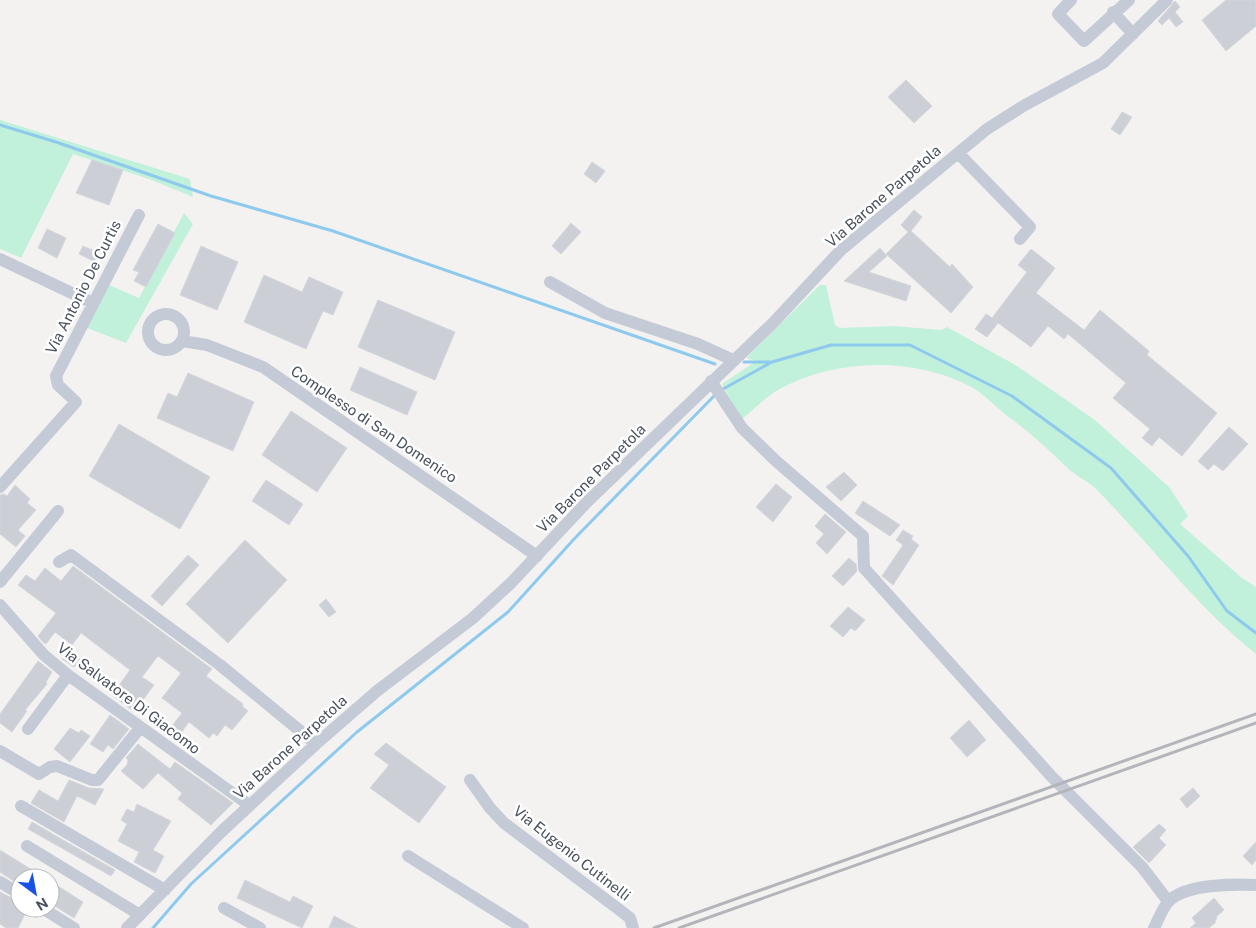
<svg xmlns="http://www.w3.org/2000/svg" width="1256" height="928" font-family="'Public Sans',sans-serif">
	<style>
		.green { fill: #c1f0db }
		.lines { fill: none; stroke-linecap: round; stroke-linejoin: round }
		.stream { stroke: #8ecaed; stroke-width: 3 }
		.building { fill: #cdcfd7; stroke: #d5d6dc }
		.minor { stroke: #c5cbd6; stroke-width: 12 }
		.rail { stroke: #b3b5bb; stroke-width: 3 }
		.labels { text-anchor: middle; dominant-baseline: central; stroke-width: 5; stroke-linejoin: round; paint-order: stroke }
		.street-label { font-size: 15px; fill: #49515f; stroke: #fff }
	</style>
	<rect width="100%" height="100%" fill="#f4f2f1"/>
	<!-- green -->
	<path class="green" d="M0 120 190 179 193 197 149 179 73 154 21 258 0 249Z
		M184 213 193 224 126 343 87 328 109 285 139 298Z
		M820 285H826L835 325 840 328 894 326 941 330 947 327 1017 366 1095 420 1169 487 1188 516 1180 524 1242 578 1256 587V654C1196 606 1151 545 1098 491 1090 482 1079 478 1071 471 1052 454 1035 436 1014 421 999 411 988 397 973 388 915 356 833 358 776 391 764 399 752 411 741 420L722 384 756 361 746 358Z"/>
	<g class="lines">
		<!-- stream -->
		<path class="stream" d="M0 125 56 142 211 196 333 231 715 364
			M744 362H770
			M723 389 772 362 831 345H910L1012 396 1111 468 1188 556 1227 611 1256 633
			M153 928 191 884 357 732 508 612 575 538 715 395"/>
	</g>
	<!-- building -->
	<path class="building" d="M1226 0H1256V26L1226 51 1202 20Z
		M1175 1 1180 7 1175 12 1183 22 1176 27 1169 18 1162 25 1158 21Z
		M906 80 932 106 914 123 888 97Z
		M1122 112 1132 117 1120 135 1111 129Z
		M92 160 123 170 109 205 76 193Z
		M592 162 605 171 596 183 584 174Z
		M914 210 922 217 911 231 950 267 952 264 973 287 951 313 886 254 908 232 901 225Z
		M571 223 581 232 561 254 552 246Z
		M158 224 175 233 146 287 134 281 139 272 133 270Z
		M47 229 66 238 57 258 38 248Z
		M83 246 99 253 95 262 79 254Z
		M201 246 238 262 217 310 180 295Z
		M880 248 887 256 869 272 911 286 906 301 844 281Z
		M1031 249 1055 268 1036 293 1084 330 1100 310 1149 351 1147 355 1217 413 1182 456 1159 437 1152 446 1142 438 1150 429 1113 398 1126 383 1068 334 1064 339 1048 326 1031 347 998 323 987 337 975 329 986 314 992 318 1027 272 1018 265Z
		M264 275 302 292 309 277 343 292 333 315 323 311 306 349 244 322Z
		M378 300 455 332 435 380 358 347Z
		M360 367 417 392 407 415 350 390Z
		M188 373 254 402 233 451 157 418 168 393 177 397Z
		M291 411 347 448 317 492 262 455Z
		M119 424 210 477 180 529 89 476Z
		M1229 427 1248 444 1223 471 1214 464 1208 470 1198 461Z
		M844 472 857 485 841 501 826 487Z
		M266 480 303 504 289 525 252 501Z
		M776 484 792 497 773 522 756 507Z
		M15 485 30 499 27 503 36 510 18 530 25 536 16 547 0 534V495L4 494 7 496Z
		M863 501 900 525 890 536 855 513Z
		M825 514 846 532 827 554 816 543 824 534 815 526Z
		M903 530 913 536 911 539 919 545 893 585 882 576 903 545 896 540Z
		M245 540 287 580 228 643 186 604Z
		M188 555 199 565 162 606 151 596Z
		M849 558 856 564 857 571 843 586 832 576Z
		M73 566 212 669 206 676 243 704 242 706 248 711 232 730 225 725 217 736 213 733 209 738 189 722 175 741 166 734 182 713 162 698 181 673 158 656 142 677 154 685 134 712 112 695 130 670 81 633 72 645 55 632 46 644 43 642 38 636 56 613 18 585 26 575 35 581 45 568 61 581Z
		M326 599 336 612 329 617 319 605Z
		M848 607 865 620 855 631 851 628 843 637 830 626Z
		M69 651 80 659 74 667 62 659Z
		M38 661 52 672 46 682 47 684 25 710 27 711 12 732 0 723V714Z
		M110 715 129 729 113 749 108 745 103 752 90 744Z
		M969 720 986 740 967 757 950 738Z
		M70 728 79 733 81 730 90 736 70 762 54 749Z
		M386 743 446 787 419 823 370 788 389 765 374 754Z
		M138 744 170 769 175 762 233 803 211 825 178 799 182 793 158 773 143 789 121 771 127 765 128 760 126 758Z
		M69 780 89 788 104 789 95 805 77 796 64 822 31 803 39 790 58 801Z
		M1193 788 1200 796 1187 808 1180 799Z
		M137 804 171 821 153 850 164 856 155 873 134 862 139 852 118 841 127 824 121 820 127 809 134 812Z
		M32 822 115 870 111 876 28 829Z
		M1159 824 1166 830 1159 838 1166 845 1149 863 1133 847Z
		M1256 842V860L1252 865 1243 856Z
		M0 850 45 878H20V885L9 878 0 872Z
		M245 880 290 902 293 896 313 906 302 928 237 898Z
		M50 881 83 902 74 918 50 903Z
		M0 892 20 902V908H28L18 928H6L0 924Z
		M1214 898 1224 910 1217 916 1215 923 1209 928H1190L1196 923 1192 918Z
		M334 916 357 928H329Z"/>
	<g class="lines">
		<!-- minor -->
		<path class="minor" d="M1071 0 1058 14 1084 41 1129 0
			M1113 12 1133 34
			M958 153 1030 227 1020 239
			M0 259 93 303
			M550 282 605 313 698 344 733 360
			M148 332a18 18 0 1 1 36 0a18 18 0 1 1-36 0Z
			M182 341 207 345 263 367 537 556
			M711 381 742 428 776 461 863 536 864 568 1052 777 1142 867 1168 901
			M0 487 76 402 58 385 56 376 139 215
			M59 562 71 555 220 665 316 744
			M0 582 58 511
			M0 605 44 655 68 675 249 805
			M28 729 68 675
			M0 751 39 774 50 767 57 766 92 780H98L140 728
			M470 780 490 808 504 823 621 911 630 918 633 928
			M21 806 165 890
			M27 846 140 915
			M408 856 523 928
			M0 882 20 894
			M42 908 74 928
			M224 908 260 928
			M127 928 221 832 316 744 377 691 473 618 511 583 586 503 773 323 841 250 987 129 1025 105 1103 63 1167 0
			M1154 928C1158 920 1163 907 1169 901 1186 884 1233 884 1256 885"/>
		<!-- rail -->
		<path class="rail" d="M654 928 1256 714
			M679 928 1256 723"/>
	</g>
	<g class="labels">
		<!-- street labels -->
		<g class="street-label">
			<text transform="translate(883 196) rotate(-41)">Via Barone Parpetola</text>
			<text transform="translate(83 287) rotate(-63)">Via Antonio De Curtis</text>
			<text transform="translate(374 424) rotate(34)">Complesso di San Domenico</text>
			<text transform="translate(591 478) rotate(-45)">Via Barone Parpetola</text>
			<text transform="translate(129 698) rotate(37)">Via Salvatore Di Giacomo</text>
			<text transform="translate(290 747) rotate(-42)">Via Barone Parpetola</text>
			<text transform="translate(572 853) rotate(38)">Via Eugenio Cutinelli</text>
		</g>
	</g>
	<!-- north arrow -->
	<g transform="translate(35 893) rotate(148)"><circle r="24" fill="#ffffff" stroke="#b6b9bf"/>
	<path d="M0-4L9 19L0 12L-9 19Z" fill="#1951e6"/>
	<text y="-8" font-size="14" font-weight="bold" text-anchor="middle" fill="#49515f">N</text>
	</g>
</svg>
